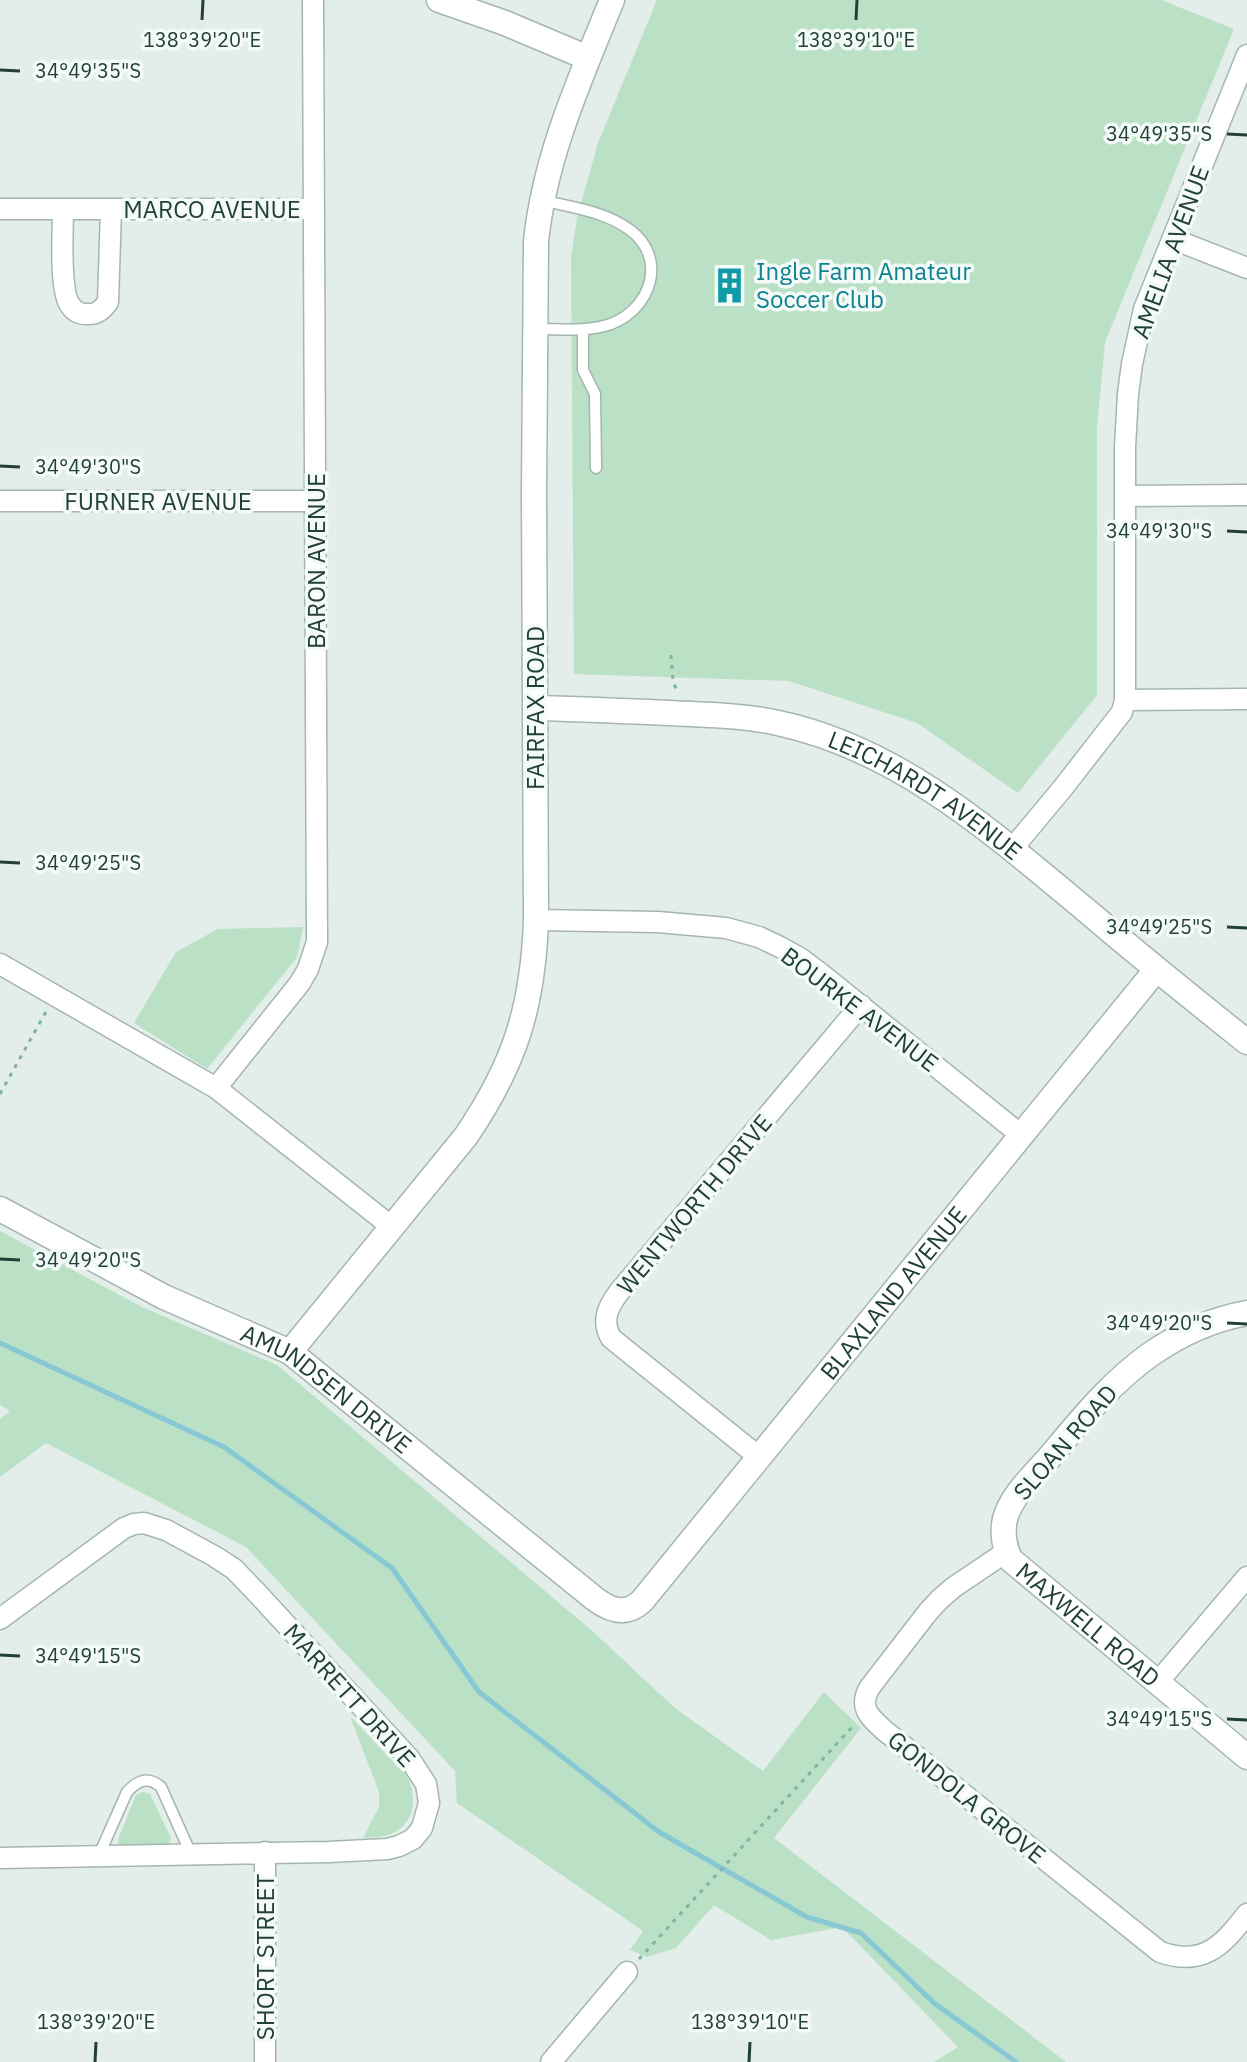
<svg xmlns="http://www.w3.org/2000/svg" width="1247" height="2062" font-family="'IBM Plex Sans',sans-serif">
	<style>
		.green { fill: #bae0c5 }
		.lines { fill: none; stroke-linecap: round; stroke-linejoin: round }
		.stream { stroke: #88c8d5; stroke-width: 5 }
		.service-casing { stroke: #a5b6b0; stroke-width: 13 }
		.minor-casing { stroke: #a5b6b0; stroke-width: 23 }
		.tertiary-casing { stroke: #a5b6b0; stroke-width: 27 }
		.path { stroke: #81b3a4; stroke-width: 3; stroke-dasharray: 4 6; stroke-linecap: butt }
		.service { stroke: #fff; stroke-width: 10 }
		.minor { stroke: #fff; stroke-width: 20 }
		.tertiary { stroke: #fff; stroke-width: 24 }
		.ticks { fill: none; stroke: #214038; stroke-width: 3 }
		.labels { text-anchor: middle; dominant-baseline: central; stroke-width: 7; stroke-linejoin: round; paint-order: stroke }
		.street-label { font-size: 24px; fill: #214038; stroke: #f3faf7 }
		.culture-label { font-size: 24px; fill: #0d838f; stroke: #f3faf7; text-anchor: start }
		.ticks-label { font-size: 20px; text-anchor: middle; fill: #214038; stroke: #f3faf7; stroke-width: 7; stroke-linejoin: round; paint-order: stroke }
	</style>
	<rect width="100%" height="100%" fill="#e3ede9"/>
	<!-- green -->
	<path class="green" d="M657 0H1161L1234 29 1105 342 1097 426V695L1018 793 917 723 789 681 574 674 571 258 577 218 598 143Z
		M303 927 297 957 207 1069 134 1023 176 952 218 929Z
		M0 1231 142 1307 277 1365 590 1629 675 1708 763 1771 824 1692 861 1728 774 1838 1066 2062H934L958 2047 842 1927 771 1940 714 1905 676 1948 647 1957 630 1950 643 1931 457 1803 455 1771 246 1547 46 1443 0 1477V1419L10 1411 0 1405Z
		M350 1716 407 1776C418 1799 415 1825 388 1835 381 1838 371 1837 363 1838L379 1807V1792Z
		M143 1792 150 1794 171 1838 168 1846 121 1847 118 1843 119 1837 136 1795Z"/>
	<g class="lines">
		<!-- stream -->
		<path class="stream" d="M0 1343 224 1447 392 1568 479 1692 659 1832 807 1917 861 1933 934 2003 1016 2062"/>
		<defs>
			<path id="service" d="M537 329C561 329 588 332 611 324 651 309 668 258 630 230 605 211 572 208 542 200
				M583 330V370L595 394 596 468
				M99 1855 127 1792C138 1780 148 1776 161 1787L191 1854"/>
			<path id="minor" d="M0 209H313
				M63 209C63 230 59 289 70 305 74 311 79 314 86 314 97 315 102 310 108 302L111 209
				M1173 239 1247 268
				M1126 496 1247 495
				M0 501H316
				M1125 700 1247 699
				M1012 849 1062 789 1122 712 1125 700V447L1128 394 1132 364 1144 309 1247 55
				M536 920 658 922 726 928 759 937 780 947 800 958 820 973 1021 1135
				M0 964 216 1088 392 1227
				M216 1088 300 983 308 969 317 942 313 0
				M759 1457 611 1338C601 1320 608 1307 619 1292L861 1005
				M1006 1552 954 1587 940 1599 928 1612 870 1687C858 1707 869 1717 885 1731L1160 1952C1203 1967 1222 1946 1247 1914
				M0 1619 124 1528 134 1524 144 1523 166 1530 214 1556 234 1569 257 1593 409 1758 426 1784 429 1803 422 1828 413 1839 399 1846 387 1849 329 1852 0 1858
				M1158 1682 1247 1577
				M265 2062V1852
				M551 2062 627 1972"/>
			<g id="tertiary">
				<path d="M439 0 505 23 588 58"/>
				<path id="s1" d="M536 708C580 709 625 711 669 713 706 715 743 715 778 723 900 749 994 834 1087 911 1140 956 1193 999 1247 1042"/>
				<path id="s2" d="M0 1209 164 1297 290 1352 595 1599C611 1611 626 1616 642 1601L1156 970"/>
				<path id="s3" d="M1247 1313C1213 1319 1180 1334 1151 1354 1110 1383 1080 1421 1048 1459 1033 1476 1011 1496 1005 1519 1002 1532 1004 1548 1011 1560L1247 1757"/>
				<path d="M290 1352 466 1136C515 1064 533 1007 536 920L534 493 536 241C545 156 580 79 612 0"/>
			</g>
		</defs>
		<!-- service casing -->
		<use href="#service" class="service-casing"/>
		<!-- minor casing -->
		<use href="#minor" class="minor-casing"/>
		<!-- tertiary casing -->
		<use href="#tertiary" class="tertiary-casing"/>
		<!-- path -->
		<path class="path" d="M671 655 673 681 677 691
			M0 1094 47 1010
			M639 1959 853 1726"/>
		<!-- service -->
		<use href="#service" class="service"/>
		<!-- minor -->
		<use href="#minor" class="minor"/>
		<!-- tertiary -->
		<use href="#tertiary" class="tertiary"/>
	</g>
	<!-- ticks -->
	<path class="ticks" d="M202 20 203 0M856 20 857 0M0 70 20 71M1227 134 1247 135M0 466 20 467M1227 531 1247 532M0 862 20 863M1227 927 1247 928M0 1259 20 1260M1227 1323 1247 1324M0 1655 20 1656M1227 1719 1247 1720M95 2062 96 2042M749 2062 750 2042"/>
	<!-- icons -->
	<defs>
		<symbol id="building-bare" viewBox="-9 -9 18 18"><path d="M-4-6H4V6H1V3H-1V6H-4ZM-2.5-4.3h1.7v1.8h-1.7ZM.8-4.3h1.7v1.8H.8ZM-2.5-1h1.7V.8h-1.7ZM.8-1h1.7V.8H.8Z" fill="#0f9aa8" stroke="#f3faf7" stroke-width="2.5" paint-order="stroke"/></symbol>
	</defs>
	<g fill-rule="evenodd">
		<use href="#building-bare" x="704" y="260" width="51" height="51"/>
	</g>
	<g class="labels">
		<!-- street labels -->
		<g class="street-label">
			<text x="212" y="209">MARCO AVENUE</text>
			<text transform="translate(1170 252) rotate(-70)">AMELIA AVENUE</text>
			<text x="158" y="501">FURNER AVENUE</text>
			<text transform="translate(316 561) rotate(-90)">BARON AVENUE</text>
			<text transform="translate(535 708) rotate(-90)">FAIRFAX ROAD</text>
			<text stroke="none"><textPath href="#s1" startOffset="408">LEICHARDT AVENUE</textPath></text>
			<text transform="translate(860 1009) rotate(37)">BOURKE AVENUE</text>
			<text transform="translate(694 1204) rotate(-50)">WENTWORTH DRIVE</text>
			<text stroke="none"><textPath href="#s2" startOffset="1166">BLAXLAND AVENUE</textPath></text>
			<text stroke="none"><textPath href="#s2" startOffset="374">AMUNDSEN DRIVE</textPath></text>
			<text transform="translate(1065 1442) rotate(-49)">SLOAN ROAD</text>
			<text stroke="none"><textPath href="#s3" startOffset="470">MAXWELL ROAD</textPath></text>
			<text transform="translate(350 1695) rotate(48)">MARRETT DRIVE</text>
			<text transform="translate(967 1797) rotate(39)">GONDOLA GROVE</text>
			<text transform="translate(265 1957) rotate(-90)">SHORT STREET</text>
		</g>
		<!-- culture labels -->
		<g class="culture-label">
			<text x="756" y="271">Ingle Farm Amateur<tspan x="756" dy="28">Soccer Club</tspan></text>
		</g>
	</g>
	<g class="ticks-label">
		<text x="202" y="47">138°39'20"E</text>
		<text x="856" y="47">138°39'10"E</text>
		<text x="88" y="78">34°49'35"S</text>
		<text x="1159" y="141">34°49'35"S</text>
		<text x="88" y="474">34°49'30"S</text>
		<text x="1159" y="538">34°49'30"S</text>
		<text x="88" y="870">34°49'25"S</text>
		<text x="1159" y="934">34°49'25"S</text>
		<text x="88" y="1267">34°49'20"S</text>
		<text x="1159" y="1330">34°49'20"S</text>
		<text x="88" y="1663">34°49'15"S</text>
		<text x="1159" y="1726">34°49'15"S</text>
		<text x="96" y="2029">138°39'20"E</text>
		<text x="750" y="2029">138°39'10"E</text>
	</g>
</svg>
